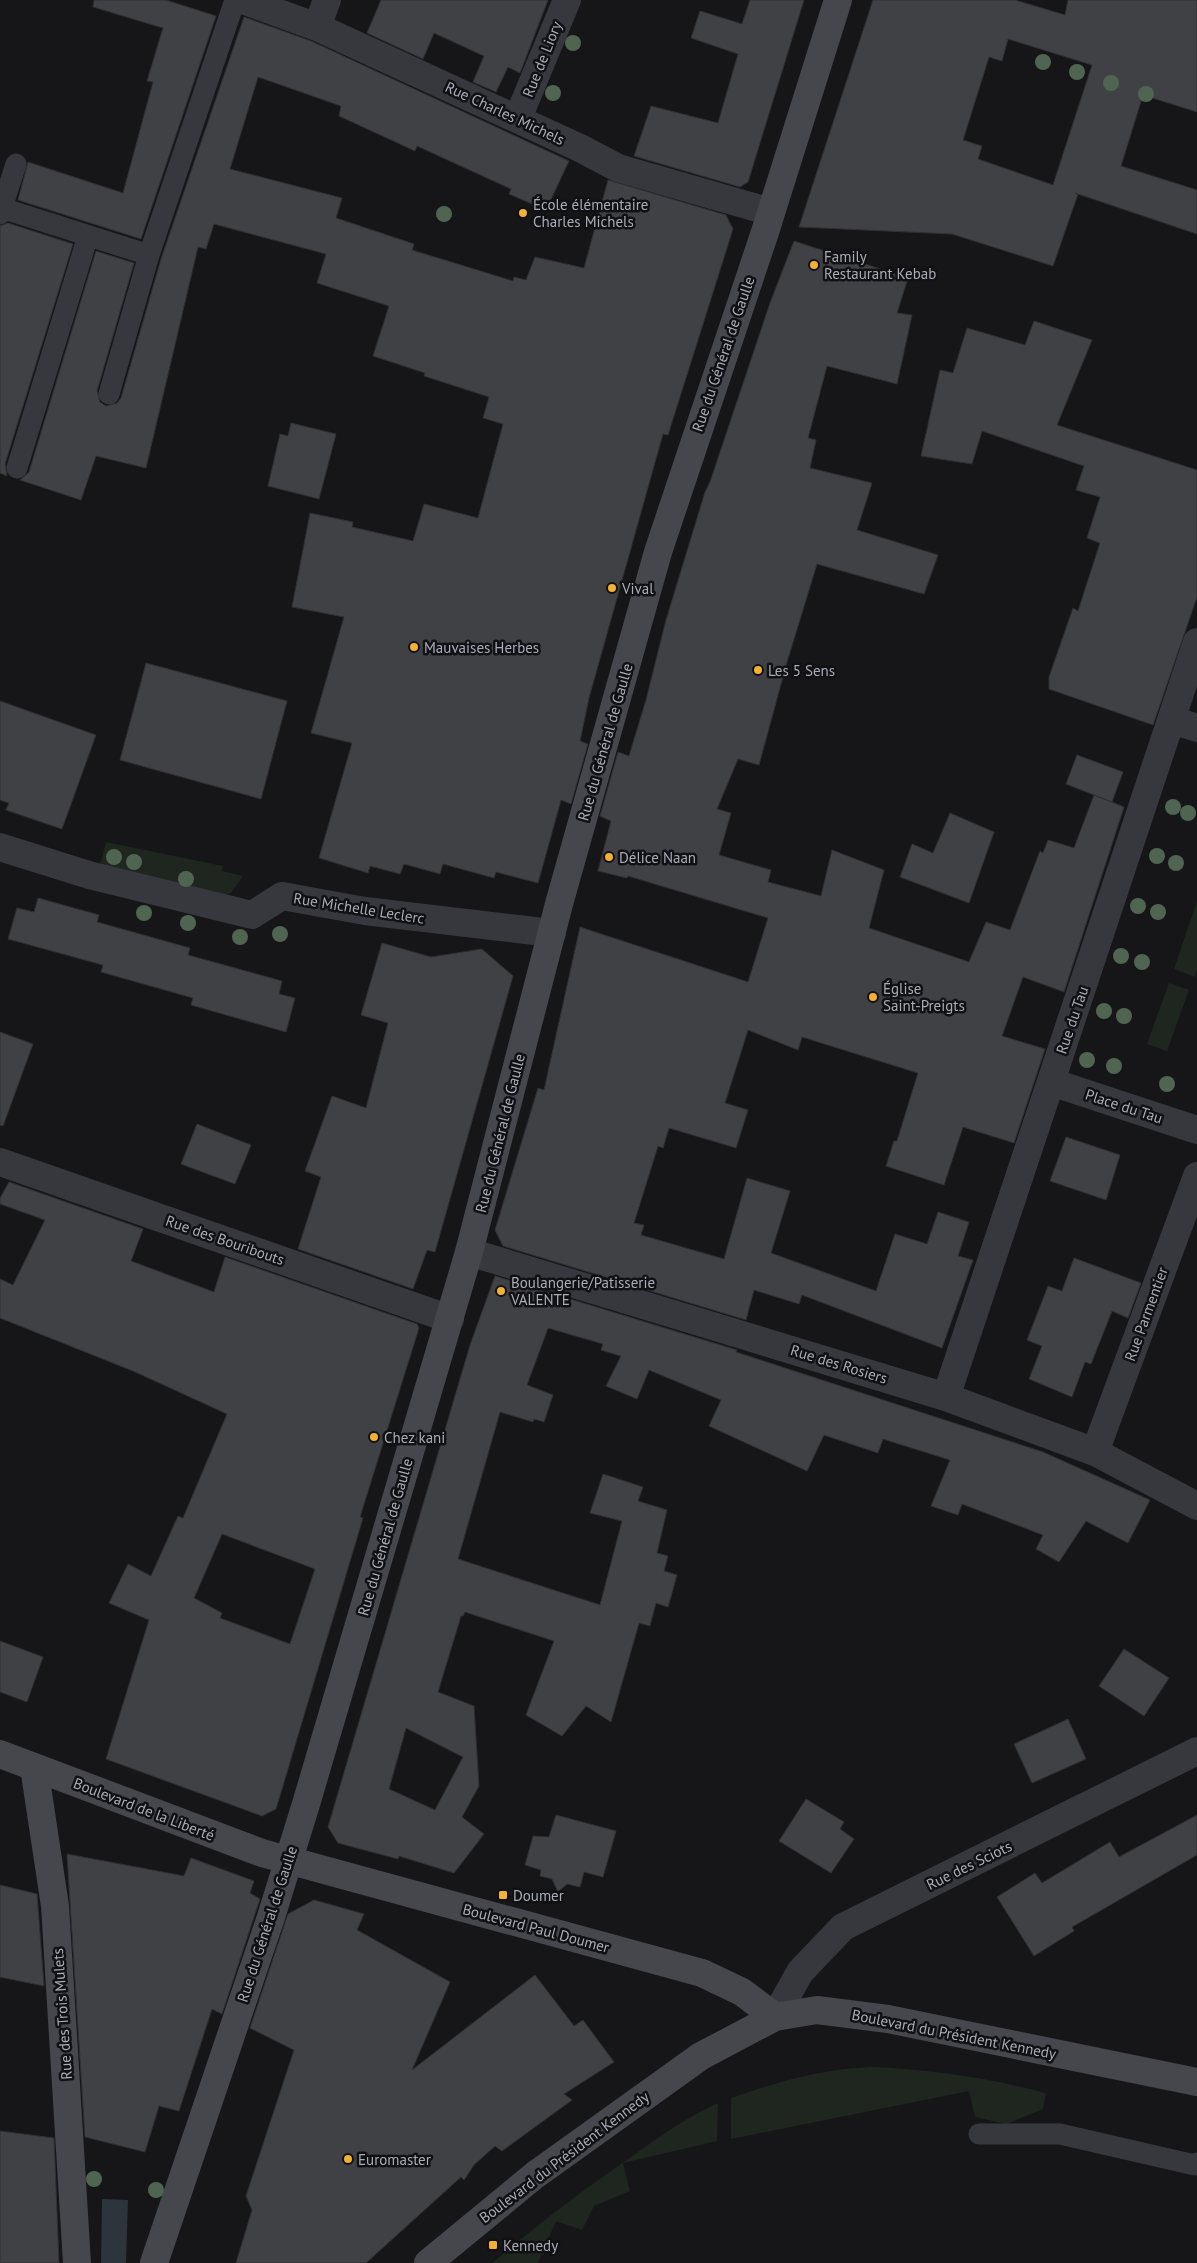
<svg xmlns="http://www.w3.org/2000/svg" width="1197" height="2263" font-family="'PT Sans',sans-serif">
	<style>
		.green { fill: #1e261f }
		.water { fill: #2c353c }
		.building { fill: #404145; stroke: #303034; fill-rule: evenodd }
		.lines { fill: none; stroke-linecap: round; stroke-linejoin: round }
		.lane { stroke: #37383d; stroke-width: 21 }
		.street { stroke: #37383d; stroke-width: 28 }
		.secondary { stroke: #45474d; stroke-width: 28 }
		.tree { fill: #506452 }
		.poi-dot { fill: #f2b134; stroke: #111113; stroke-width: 2 }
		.labels { text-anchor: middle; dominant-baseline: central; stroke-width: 5; stroke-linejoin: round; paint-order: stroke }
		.street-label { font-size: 15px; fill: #a8adb8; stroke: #111113 }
		.poi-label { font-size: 15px; fill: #a8adb8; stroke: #111113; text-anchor: start }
	</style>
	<rect width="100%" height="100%" fill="#161618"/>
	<!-- green -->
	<path class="green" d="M106 842 223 866 222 871 243 876 231 893 224 895 100 865Z
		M1197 901V970L1195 977 1174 969Z
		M1169 983 1189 990 1167 1051 1147 1044Z
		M871 2067C930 2069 988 2078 1046 2093L1043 2109 1006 2124 975 2117 969 2091 731 2139V2098C777 2082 821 2069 871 2067Z
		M718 2103 717 2141 623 2163 630 2191 594 2206 582 2230 556 2221 538 2263H492C537 2225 583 2190 631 2157 659 2137 687 2117 718 2103Z"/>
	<!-- water -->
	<path class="water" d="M102 2199 128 2200 126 2263H101Z"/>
	<!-- building -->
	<path class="building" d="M94 0H166L216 16 141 239 18 200 28 162 123 193 153 82 147 81 163 28 93 7Z
		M381 0H548L520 73 508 67 496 92 473 82 484 56 434 33 423 59 367 33Z
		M750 0H804L748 182 740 187 634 156 651 106 718 123 738 54 691 38 700 11 742 24Z
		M873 0H1015L1065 15 1068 0H1197V112L1143 95 1121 166 1197 190V234L1075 193 1078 194 1053 266 952 234 799 227ZM1008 39 1092 65 1053 185 978 159 982 146 963 140 989 57 1002 61Z
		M244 17 311 41 569 161 546 210 509 194 511 189 417 146 415 151 339 116 341 106 258 77 230 169 342 198 336 218 414 244 412 250 513 281 514 277 526 280 535 257 584 268 608 180 726 215 733 229 668 435 663 434 589 698 580 741 588 744 571 804 561 800 538 883 496 872 494 878 443 864 440 874 404 864 400 874 370 866 368 873 319 858 352 743 311 733 344 617 292 607 310 513 353 522 352 527 413 541 424 504 478 518 503 424 483 418 489 397 424 376 425 373 373 356 389 306 317 283 326 254 214 224 206 249 198 247 146 468 96 456 81 500 20 480 29 472 96 251 134 263 97 391 100 402 106 406 117 403 121 398 161 259Z
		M8 223 73 244 5 464 7 476 0 473V226Z
		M794 241 908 278 897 313 912 315 897 384 827 366 808 438 816 440 810 468 872 483 857 530 938 555 924 594 817 564 787 662 759 765 738 759 717 809 731 813 719 855 771 870 768 882 821 896 832 850 884 870 869 928 969 962 986 922 1010 930 1040 851 1043 853 1048 840 1074 848 1094 795 1124 807 1064 992 1023 977 1002 1036 1045 1049 1014 1143 963 1127 944 1185 886 1166 894 1141H897L918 1073 802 1037 798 1050 748 1030 725 1103 748 1110 736 1148 669 1128 663 1148 658 1146 634 1223 644 1225 641 1235 724 1259 747 1178 790 1191 771 1253 876 1291 895 1234 927 1244 938 1212 969 1222 958 1256 973 1260 942 1348 802 1295 799 1304 754 1290 746 1320 503 1246 495 1230 538 1088 544 1090 580 927 748 982 768 918 628 876 627 878 598 871 611 821 600 816 618 752 629 756 646 700 666 620 705 492 710 482 770 303Z
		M1034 321 1092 340 1057 425 1197 470V597L1153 725 1049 689V677L1073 608 1078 611 1100 543 1087 538 1100 497 1076 490 1084 466 982 431 972 464 921 456 940 370 953 373 967 328 1025 345Z
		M291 423 336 434 319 499 268 486 280 434 288 436Z
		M146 663 287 701 261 799 120 760Z
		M0 701 96 735 62 829 6 810 9 803 0 800Z
		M1077 755 1123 772 1112 802 1066 784Z
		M950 813 994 832 969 903 900 877 912 844 933 853Z
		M38 898 99 915 97 922 190 948 188 955 282 981 279 994 295 998 286 1032 191 1005 193 998 101 972 103 965 8 939 17 908 34 912Z
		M382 943 431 957 482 949 513 976 435 1252 427 1250 413 1289 298 1249 321 1177 305 1171 332 1096 366 1108 388 1023 361 1015Z
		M0 1032 33 1044 3 1126 0 1125Z
		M197 1124 251 1145 235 1184 181 1164Z
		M1066 1137 1120 1155 1106 1200 1050 1181Z
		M9 1182 143 1229 131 1261 214 1292 225 1257 417 1324 419 1328 360 1517 363 1518 276 1809 262 1816 106 1759 149 1620 109 1603 128 1564 151 1576 178 1516 183 1518 227 1414 133 1371 0 1318V1279L13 1285 45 1220 0 1204V1198ZM222 1534 315 1569 290 1644 220 1618 222 1613 194 1598Z
		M1074 1258 1141 1283 1128 1318 1112 1311 1091 1364 1085 1362 1072 1397 1029 1379 1042 1346 1027 1340 1048 1286 1062 1291Z
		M495 1276 737 1350 736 1352 1043 1452 1150 1500 1128 1543 1086 1521 1059 1562 1036 1549 1043 1535 962 1504 958 1515 931 1506 950 1460 883 1439 878 1453 824 1435 807 1471 709 1426 721 1400 649 1370 637 1399 606 1386 621 1356 601 1350 603 1344 548 1328 527 1385 553 1395 544 1422 534 1419 533 1422 500 1412 458 1559 600 1605 622 1521 590 1513 603 1474 643 1487 638 1501 667 1510 657 1553 668 1556 664 1571 677 1575 668 1607 656 1603 650 1626 639 1623 611 1722 586 1706 562 1736 526 1715 554 1641 465 1612 463 1616H461L438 1692 474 1706 479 1786 462 1817 484 1834 454 1873 399 1856 398 1859 338 1843 328 1827 470 1345ZM406 1728 463 1757 435 1810 389 1789Z
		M0 1641 43 1657 27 1702 0 1692Z
		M1124 1649 1169 1678 1144 1716 1099 1686Z
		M1068 1719 1086 1759 1032 1783 1014 1744Z
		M806 1799 844 1822 840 1829 854 1839 831 1873 779 1841Z
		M556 1815 616 1831 603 1877 584 1872 580 1887 567 1884 558 1892 552 1879 540 1876 541 1870 525 1865 533 1836 549 1837Z
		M1197 1815V1855L1072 1927 1074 1931 1034 1956 997 1897 1035 1873 1042 1883 1110 1842 1119 1857Z
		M67 1854 184 1876 191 1858 254 1881 250 1893 260 1899 222 2014 212 2009 179 2111 159 2106 145 2152 85 2137Z
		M0 1885 37 1894 44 1986 0 1977Z
		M314 1900 364 1914 357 1930 450 1982 412 2070 535 1975 574 2026 583 2020 614 2062 564 2094 572 2100 502 2151 495 2146 474 2165 464 2180 461 2177 366 2263H236L252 2210 246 2196 294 2050 250 2028 288 1914Z
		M0 2131 54 2138 59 2263H0Z"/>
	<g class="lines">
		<!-- lane -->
		<path class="lane" d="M2 208 149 255
			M0 214 16 164
			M109 394 149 255 235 0
			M17 468 88 236
			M979 2134H1060L1195 2165 1197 2163"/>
		<!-- street -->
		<path class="street" d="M243 0 317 27 580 148 618 168 771 212
			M317 27 327 0
			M518 118 567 0
			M1172 720 1197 728
			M0 847 89 875 252 915 282 896 365 911 552 933
			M1051 1082 1197 1130
			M0 1162 450 1319
			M469 1252 946 1397 1095 1452 1197 1506
			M946 1397 1197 642
			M1095 1452 1197 1176
			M775 2017 800 1972 843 1927 1197 1751"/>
		<!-- secondary -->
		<path class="secondary" d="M0 1754 262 1853 702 1973 742 1992 775 2017
			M34 1767 55 1906 77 2263
			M154 2263 271 1917 306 1804 469 1252 559 904 658 552 765 232 838 0
			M428 2263 535 2175 701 2056 775 2017 817 2010 888 2019 1197 2082"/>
	</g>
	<!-- trees -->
	<g class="tree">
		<circle cx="573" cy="43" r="8"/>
		<circle cx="1043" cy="62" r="8"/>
		<circle cx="1077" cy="72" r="8"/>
		<circle cx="1111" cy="83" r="8"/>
		<circle cx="553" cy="93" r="8"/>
		<circle cx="1146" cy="94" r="8"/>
		<circle cx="444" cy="214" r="8"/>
		<circle cx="1173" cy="807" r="8"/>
		<circle cx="1188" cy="813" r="8"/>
		<circle cx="1157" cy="856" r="8"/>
		<circle cx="114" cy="857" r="8"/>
		<circle cx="134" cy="862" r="8"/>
		<circle cx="1176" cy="863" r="8"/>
		<circle cx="186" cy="879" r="8"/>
		<circle cx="1138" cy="906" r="8"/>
		<circle cx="1158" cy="912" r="8"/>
		<circle cx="144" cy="913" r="8"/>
		<circle cx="188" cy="923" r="8"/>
		<circle cx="280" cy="934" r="8"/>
		<circle cx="240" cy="937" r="8"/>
		<circle cx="1121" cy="956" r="8"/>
		<circle cx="1142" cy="962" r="8"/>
		<circle cx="1104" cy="1011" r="8"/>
		<circle cx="1124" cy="1016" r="8"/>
		<circle cx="1087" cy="1060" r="8"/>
		<circle cx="1114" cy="1066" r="8"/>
		<circle cx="1167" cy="1084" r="8"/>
		<circle cx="94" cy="2179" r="8"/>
		<circle cx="156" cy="2190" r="8"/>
	</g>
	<!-- markers -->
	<g class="poi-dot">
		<circle cx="523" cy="213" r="5"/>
		<circle cx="814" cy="265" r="5"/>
		<circle cx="612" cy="588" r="5"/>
		<circle cx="414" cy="647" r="5"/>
		<circle cx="758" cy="670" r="5"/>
		<circle cx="609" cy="857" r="5"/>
		<circle cx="873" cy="997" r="5"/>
		<circle cx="501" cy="1291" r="5"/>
		<circle cx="374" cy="1437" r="5"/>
		<rect x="498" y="1890" width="10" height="10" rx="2.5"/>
		<circle cx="348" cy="2159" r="5"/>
		<rect x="488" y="2240" width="10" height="10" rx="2.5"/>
	</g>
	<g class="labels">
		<!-- street labels -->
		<g class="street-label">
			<text transform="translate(542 59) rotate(-68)">Rue de Liory</text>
			<text transform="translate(505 113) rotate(25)">Rue Charles Michels</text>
			<text transform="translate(723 354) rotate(-71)">Rue du Général de Gaulle</text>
			<text transform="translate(605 742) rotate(-74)">Rue du Général de Gaulle</text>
			<text transform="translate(359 908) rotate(9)">Rue Michelle Leclerc</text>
			<text transform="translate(1072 1020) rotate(-71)">Rue du Tau</text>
			<text transform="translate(1124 1106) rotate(18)">Place du Tau</text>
			<text transform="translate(500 1133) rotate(-76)">Rue du Général de Gaulle</text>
			<text transform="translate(225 1240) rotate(19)">Rue des Bouribouts</text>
			<text transform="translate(1146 1314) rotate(-70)">Rue Parmentier</text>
			<text transform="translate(839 1364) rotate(17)">Rue des Rosiers</text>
			<text transform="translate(385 1537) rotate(-74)">Rue du Général de Gaulle</text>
			<text transform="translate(144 1809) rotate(21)">Boulevard de la Liberté</text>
			<text transform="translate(969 1865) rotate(-26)">Rue des Sciots</text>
			<text transform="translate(267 1924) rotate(-72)">Rue du Général de Gaulle</text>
			<text transform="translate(536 1928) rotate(15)">Boulevard Paul Doumer</text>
			<text transform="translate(62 2014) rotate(-94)">Rue des Trois Mulets</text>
			<text transform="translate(954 2034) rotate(11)">Boulevard du Président Kennedy</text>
			<text transform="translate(564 2157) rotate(-37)">Boulevard du Président Kennedy</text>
		</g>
		<!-- poi labels -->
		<g class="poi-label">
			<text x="533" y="204">École élémentaire<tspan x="533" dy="17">Charles Michels</tspan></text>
			<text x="824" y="256">Family<tspan x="824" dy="17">Restaurant Kebab</tspan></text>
			<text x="622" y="588">Vival</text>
			<text x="424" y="647">Mauvaises Herbes</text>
			<text x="768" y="670">Les 5 Sens</text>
			<text x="619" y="857">Délice Naan</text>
			<text x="883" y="988">Église<tspan x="883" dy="17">Saint-Preigts</tspan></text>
			<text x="511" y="1282">Boulangerie/Patisserie<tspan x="511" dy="17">VALENTE</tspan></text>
			<text x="384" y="1437">Chez kani</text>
			<text x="513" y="1895">Doumer</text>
			<text x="358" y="2159">Euromaster</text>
			<text x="503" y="2245">Kennedy</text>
		</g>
	</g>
</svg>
